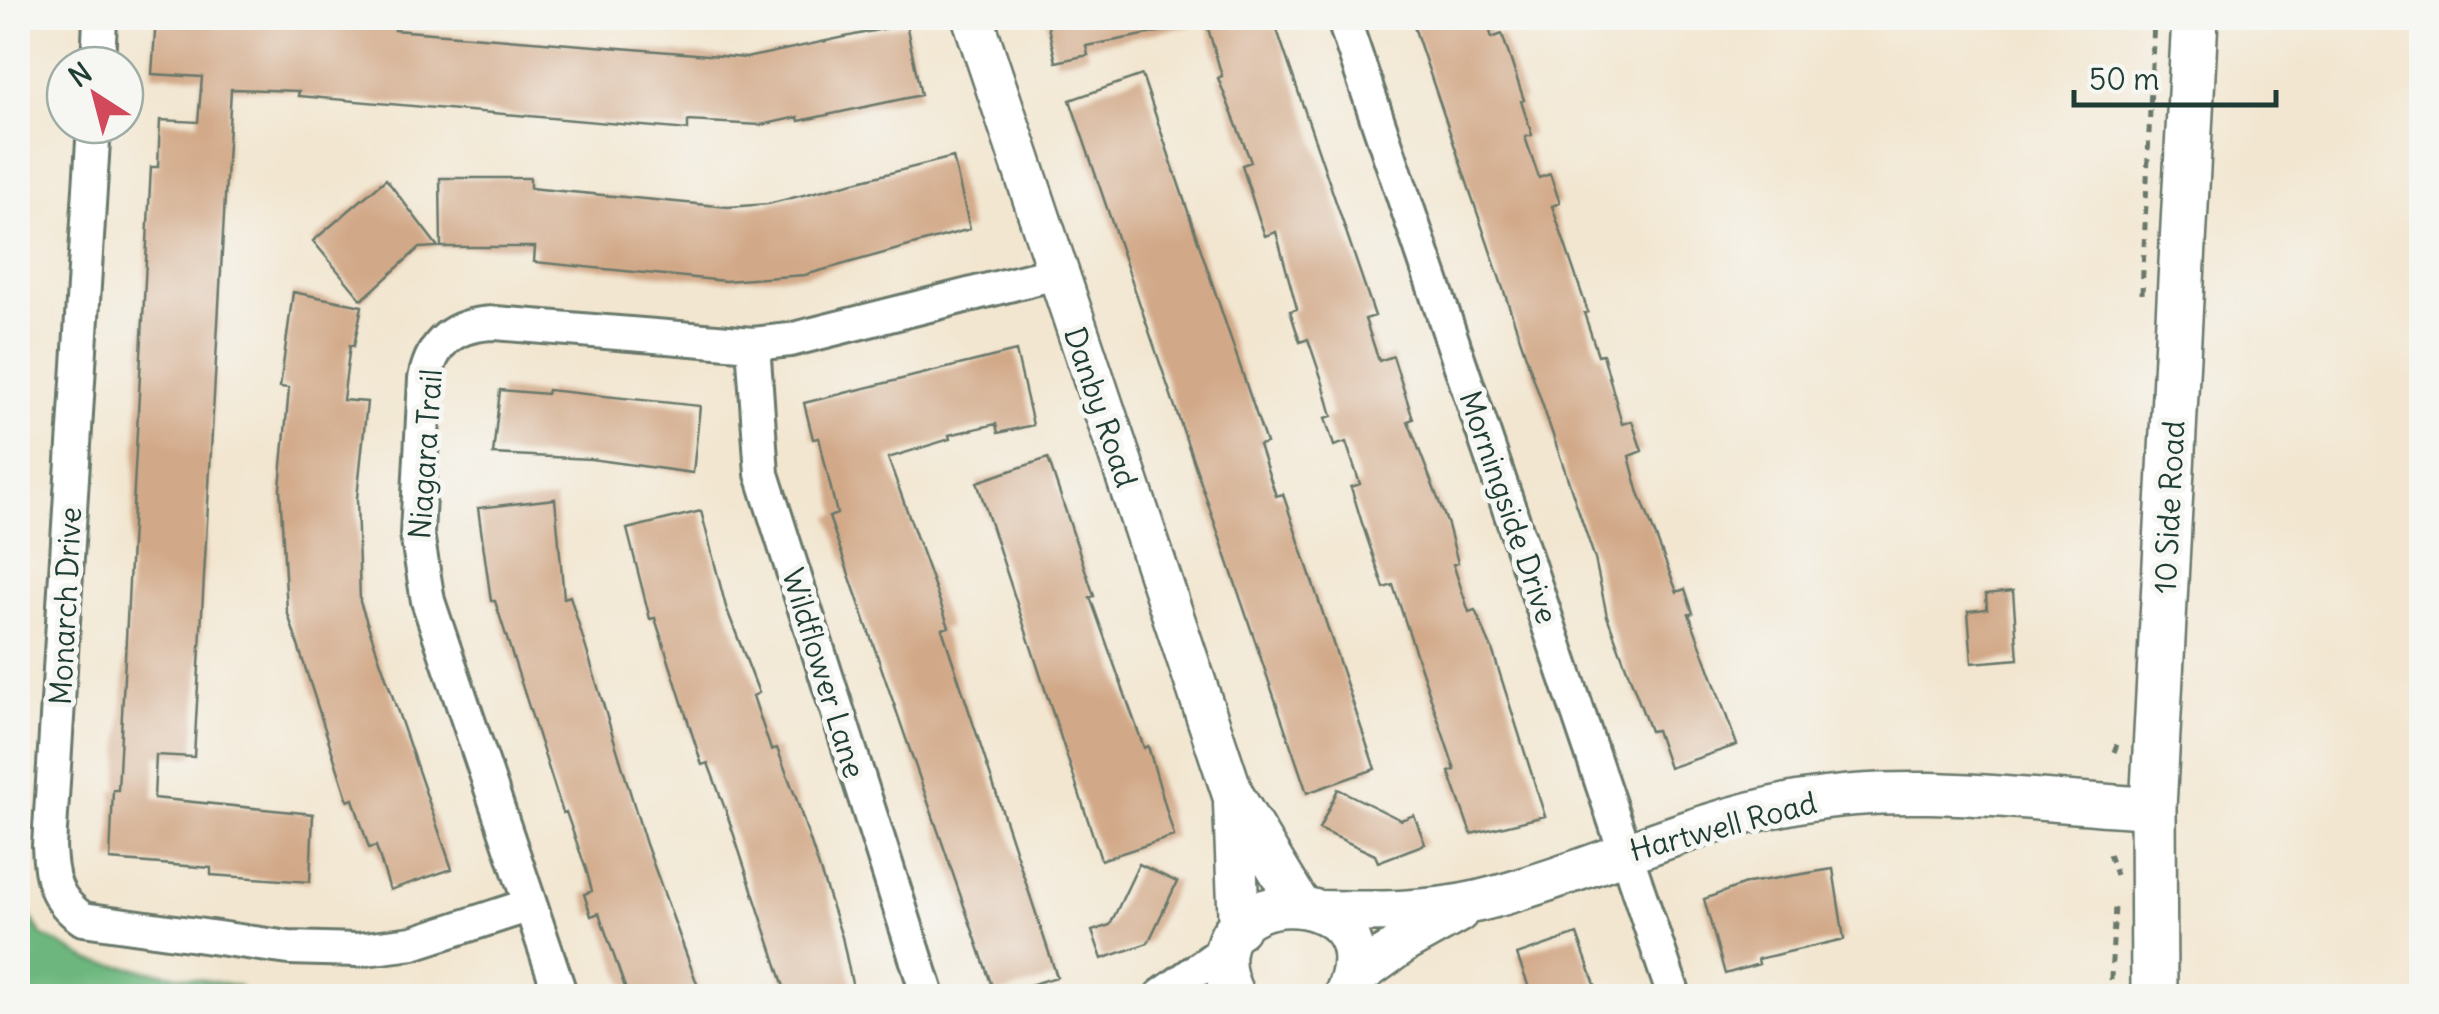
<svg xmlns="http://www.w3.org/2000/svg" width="2439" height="1014" font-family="Delius,sans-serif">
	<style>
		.forest { fill: #6db77e; stroke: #467a59; stroke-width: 2.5 }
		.building { fill: #d2a988 }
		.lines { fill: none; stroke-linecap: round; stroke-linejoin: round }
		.minor-casing { stroke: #69786b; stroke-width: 38 }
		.tertiary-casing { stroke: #69786b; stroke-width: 45 }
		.secondary-casing { stroke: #69786b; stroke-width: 50 }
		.path { stroke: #69786b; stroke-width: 5; stroke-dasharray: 8 8; stroke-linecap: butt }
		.minor { stroke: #fff; stroke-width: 32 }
		.tertiary { stroke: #fff; stroke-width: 40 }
		.secondary { stroke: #fff; stroke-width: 45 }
		.labels { text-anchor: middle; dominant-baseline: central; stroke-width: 10; stroke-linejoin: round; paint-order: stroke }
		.street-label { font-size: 30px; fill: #1f3d34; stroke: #f6f6f2 }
	</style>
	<rect width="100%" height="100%" fill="#f6f6f2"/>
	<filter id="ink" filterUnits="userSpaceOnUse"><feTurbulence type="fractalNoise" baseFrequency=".01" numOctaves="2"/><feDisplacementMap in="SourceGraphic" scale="20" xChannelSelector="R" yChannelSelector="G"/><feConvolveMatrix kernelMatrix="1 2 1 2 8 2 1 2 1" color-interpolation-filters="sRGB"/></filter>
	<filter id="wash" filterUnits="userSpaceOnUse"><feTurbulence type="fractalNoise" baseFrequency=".0048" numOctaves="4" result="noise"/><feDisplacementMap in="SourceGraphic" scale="40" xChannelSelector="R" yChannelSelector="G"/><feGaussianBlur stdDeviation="2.25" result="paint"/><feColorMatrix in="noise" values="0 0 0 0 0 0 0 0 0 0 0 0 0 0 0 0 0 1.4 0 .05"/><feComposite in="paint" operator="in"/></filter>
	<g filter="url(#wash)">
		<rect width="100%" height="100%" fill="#f2e6d0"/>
		<!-- forest -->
		<path class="forest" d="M18 897 42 935 91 961 239 986 240 996H18Z"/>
		<g id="blocks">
			<!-- building -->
			<path class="building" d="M156 18H298L395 26 394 30 746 58 906 24 921 95 799 121 798 117 761 125 688 121V130L298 96 299 91 231 89 194 757 156 755 154 798 313 814 310 882 211 875V868L110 860 113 790H118L151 167H158L160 120 198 122 202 77 152 74Z
				M1046 18H1190L1191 26 1086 46 1088 55 1056 62Z
				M1205 18H1273L1375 316 1365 319 1379 361 1393 356 1413 419 1408 421 1448 525 1458 563 1453 564 1469 612 1475 610 1492 649 1545 816 1471 834 1449 772 1455 770 1393 585 1384 588 1362 523 1351 487 1360 484 1346 442 1334 446 1325 418 1332 416 1322 380 1308 339 1300 342 1290 311 1297 309 1276 232 1265 236 1255 207 1242 165 1251 162 1218 78 1222 76Z
				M1411 18H1486L1492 38 1502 34 1524 100 1521 101 1532 135 1525 137 1539 178 1550 174 1560 203 1552 206 1588 312 1584 313 1598 355 1603 354 1622 424 1632 421 1642 451 1629 456 1638 490 1677 592 1685 589 1693 613 1689 614 1737 745 1669 768 1656 730 1650 731 1607 616 1595 559Z
				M1142 75 1266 443 1259 445 1276 496 1283 494 1375 769 1307 793 1070 100Z
				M953 157 970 229 805 275 725 281 534 262 535 247H441L440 178H530V188L728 207 768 204Z
				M386 179 438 247 419 248 362 300 313 241Z
				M293 292 362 306 354 346 350 345 343 400 367 402 357 498 360 602 452 869 390 890 376 846 369 848 353 799 348 801 287 611 280 488 289 388 280 387Z
				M1016 351 1033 425 998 433 996 424 949 435 950 439 888 458 949 627 942 629 1057 977 995 995 829 517 837 514 819 438 813 439 804 403Z
				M500 390 547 394 548 390 700 406 693 473 591 459 493 454Z
				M1048 458 1094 596 1090 597 1144 748 1148 746 1174 836 1101 860 977 482Z
				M555 499 564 598 570 596 646 844 700 992 685 996H628L599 913 591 916 584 894 592 891 586 869 566 812 563 813 495 601H491L478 508Z
				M701 511 726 607 759 693 753 696 771 750 777 748 796 798 842 937 854 993 787 996 727 814 708 763 702 765 655 618 650 619 627 529Z
				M2013 591 2018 659 1972 663 1968 611 1987 609 1986 594Z
				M1338 789 1401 820 1414 815 1425 844 1378 862 1375 855 1319 829Z
				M1139 864 1177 882 1148 943 1102 959 1092 931 1110 925Z
				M1833 869 1844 939 1758 959 1759 964 1725 974 1704 899 1748 883Z
				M1577 934 1599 996H1532L1517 955Z"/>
		</g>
	</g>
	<g filter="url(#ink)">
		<use href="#blocks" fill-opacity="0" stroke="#69786b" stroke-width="2.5"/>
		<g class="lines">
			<defs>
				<path id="minor" d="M1343 18 1674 996
					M98 65 100 18
					M94 125 49 846C50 878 55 900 83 919L289 948 357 950 413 943 530 905
					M753 344 762 474 928 996
					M561 996 428 601 417 534 425 379C433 339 457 324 495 323L753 344 790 340 1056 273
					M1161 996 1228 948"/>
				<path id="tertiary" d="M973 18 1233 795 1299 904
					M1234 804 1239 928
					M1320 911C1373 912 1427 913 1479 901 1587 874 1687 822 1798 802 1914 781 2036 802 2153 808
					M1350 981 1406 941 1458 912
					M1234 996C1176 878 1401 875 1344 996"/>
				<path id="secondary" d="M2154 996 2153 808 2195 18"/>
			</defs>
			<!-- minor casing -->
			<use href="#minor" class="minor-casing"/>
			<!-- tertiary casing -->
			<use href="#tertiary" class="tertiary-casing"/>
			<!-- secondary casing -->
			<use href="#secondary" class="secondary-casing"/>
			<!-- path -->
			<path class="path" d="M2142 294 2154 18
				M2114 752 2119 739
				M2109 854 2116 875
				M18 873V872
				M2110 996 2115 906"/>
			<!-- minor -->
			<use href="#minor" class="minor"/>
			<!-- tertiary -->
			<use href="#tertiary" class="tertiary"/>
			<!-- secondary -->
			<use href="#secondary" class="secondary"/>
		</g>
	</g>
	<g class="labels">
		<!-- street labels -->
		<g class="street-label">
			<text transform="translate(1101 407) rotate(71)">Danby Road</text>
			<text transform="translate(425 454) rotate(-86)">Niagara Trail</text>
			<text transform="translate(1509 507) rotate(71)">Morningside Drive</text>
			<text transform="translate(2169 507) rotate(-87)">10 Side Road</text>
			<text transform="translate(65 606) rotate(-87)">Monarch Drive</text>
			<text transform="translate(824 673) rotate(73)">Wildflower Lane</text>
			<text transform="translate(1723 826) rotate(-15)">Hartwell Road</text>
		</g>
	</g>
	<!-- margin -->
	<rect width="2439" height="1014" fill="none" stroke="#f6f6f2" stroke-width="60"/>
	<!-- north arrow -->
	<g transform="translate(95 95) rotate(324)"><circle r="48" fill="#f6f6f2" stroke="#a0aca6" stroke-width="2.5"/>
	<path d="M0-8L18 38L0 25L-18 38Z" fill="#d1495b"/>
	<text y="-15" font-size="28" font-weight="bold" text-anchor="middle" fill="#1f3d34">N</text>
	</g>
	<!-- scale -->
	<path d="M2074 90v15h202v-15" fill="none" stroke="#1f3d34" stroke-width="5"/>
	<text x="2089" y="90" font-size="30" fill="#1f3d34" stroke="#f6f6f2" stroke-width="8" paint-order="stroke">50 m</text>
</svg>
